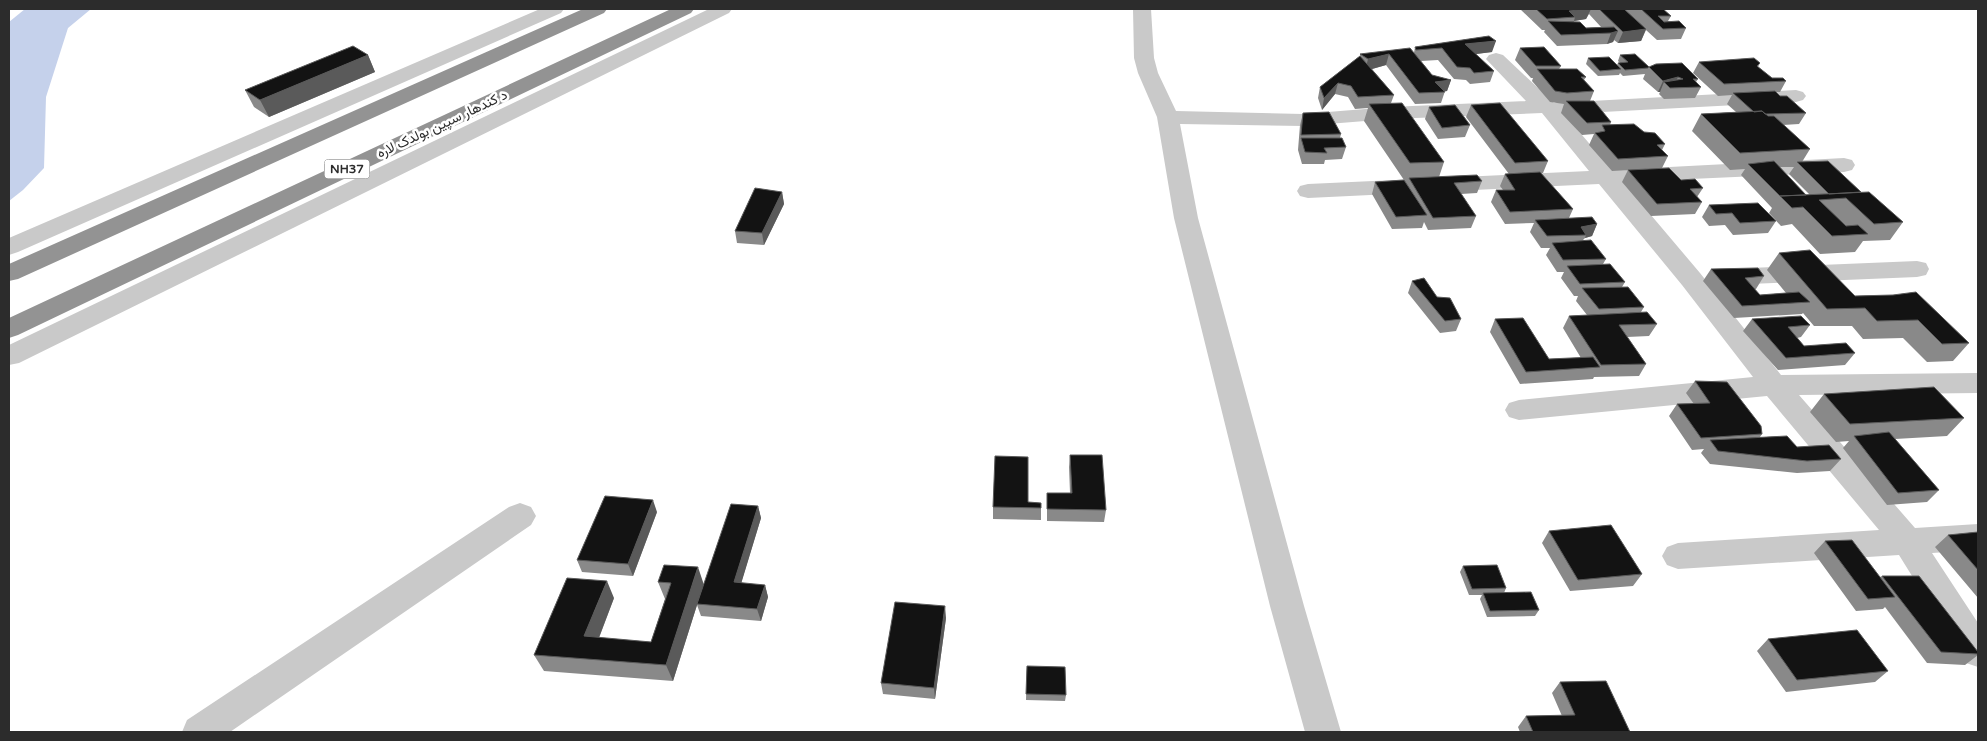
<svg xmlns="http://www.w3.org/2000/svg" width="1987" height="741" font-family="'Varela Round',Vazirmatn,sans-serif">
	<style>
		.water { fill: #c5d1eb }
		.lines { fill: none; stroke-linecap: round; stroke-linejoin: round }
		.minor { fill: #c9c9c9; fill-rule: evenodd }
		.highway { fill: #939393; fill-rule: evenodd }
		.wall { fill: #898989; fill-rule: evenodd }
		.shaded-wall { fill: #5a5a5a }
		.building { fill: #131313; stroke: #5a5a5a }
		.labels { text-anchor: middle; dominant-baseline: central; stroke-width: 5; stroke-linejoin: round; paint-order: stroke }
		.shield { fill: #fff; stroke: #6b6b6b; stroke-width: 1 }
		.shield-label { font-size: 12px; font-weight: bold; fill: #2c2c2c }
		.street-label { font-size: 14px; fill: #2c2c2c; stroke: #fff }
	</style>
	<rect width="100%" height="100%" fill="#fff"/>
	<!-- water -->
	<path class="water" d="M25 9H91L68 28 46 97 44 168 23 190 9 201V22Z"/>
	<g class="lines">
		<!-- minor -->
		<path class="minor" d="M540 9H564L561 13 18 252 9 255V238Z
			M709 9H732L729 13 19 363 9 365V345Z
			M1133 9H1151L1154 58 1158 73 1176 111 1303 114 1390 107 1526 101 1486 59 1489 55 1496 53 1503 55 1554 103 1796 90 1803 92 1806 96 1803 100 1796 102 1564 114 1612 170 1844 158 1852 160 1855 165 1852 170 1844 172 1623 182 1700 273 1781 375 1978 373V393L1799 395 1915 528 1978 524V550L1932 553 1978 623V667L1966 663 1899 555 1678 569 1667 565 1662 556 1667 547 1678 543 1879 530 1767 396 1519 420 1509 417 1505 410 1509 403 1519 400 1753 377 1682 285 1599 184 1308 198 1300 196 1297 191 1300 186 1308 184 1589 171 1542 113 1390 119 1303 126 1180 124 1198 218 1304 606 1341 732H1305L1270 606 1174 218 1157 117 1138 73 1134 58Z
			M1917 261 1926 263 1929 269 1926 275 1917 277 1725 285 1716 283 1712 277 1716 271 1725 269Z
			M520 503 531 507 536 516 531 525 230 732H182L187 720 509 507Z"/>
		<!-- highway -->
		<path class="highway" d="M583 9H607L604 13 18 279 9 281V264Z
			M671 9H694L691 13 18 335 9 338V318Z"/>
	</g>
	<!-- wall -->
	<path class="wall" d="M1520 9H1624L1626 10V9H1663L1671 16 1668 21 1686 28 1681 39 1657 40 1646 30 1641 41 1618 43 1614 40 1613 42 1607 44 1557 46 1544 32 1545 30H1542ZM1589 14 1601 27 1586 28 1574 22V21L1586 19Z
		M1489 36 1492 52 1475 54 1494 71 1490 82 1470 84 1466 80 1454 79 1438 60 1421 61 1432 75 1451 80 1447 91H1445L1441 103 1415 104 1386 65 1372 69 1394 95 1391 103 1444 162 1439 177 1482 181 1477 193 1461 194 1476 216 1471 228 1428 230 1424 222 1422 228 1392 229 1372 194 1375 182 1404 180 1364 121 1368 108 1355 109 1348 97 1335 94 1322 110 1318 98 1320 87 1360 56V54L1414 53 1415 47Z
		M1520 48 1561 66 1559 69 1586 77 1584 80 1594 91 1590 101 1611 122 1610 125 1644 132 1665 144 1662 150 1668 156 1662 168 1612 171 1589 145 1594 134 1582 135 1561 113 1564 104 1550 102 1532 81 1533 78H1531L1515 60Z
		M368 55 375 72 269 117 254 107 245 90Z
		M1620 55 1649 67 1698 79 1696 82 1701 87 1695 98 1664 99 1659 94 1660 92H1658L1643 79 1645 74 1623 76 1620 73 1619 75 1598 76 1586 64 1588 58 1617 65 1618 63H1620L1618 61Z
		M1699 62 1760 63 1758 67 1772 78 1786 81 1780 92H1776L1780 96 1806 113 1799 124 1783 125 1810 149 1802 162 1861 192 1903 222 1890 240 1863 241 1855 252 1820 254 1792 224 1781 226 1769 213 1772 208 1741 175 1745 169 1730 170 1692 131 1701 114 1736 112 1727 104 1732 95 1718 96 1693 73ZM1779 167H1794L1789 174 1810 195H1806Z
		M1471 105 1548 161 1543 173H1540L1573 209 1569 218 1597 224 1592 236 1585 238 1583 240 1606 259 1603 264 1625 282 1622 287 1644 307 1641 312 1657 324 1649 336 1627 337 1646 364 1639 376 1594 377 1593 379 1520 384 1490 332 1495 319 1549 359 1581 358 1563 328 1569 316 1587 315 1576 301 1578 296H1574L1561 278 1564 272H1557L1546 255 1550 248H1541L1530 232 1534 223 1505 224 1491 202 1496 190H1503L1500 186 1505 174H1509L1466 117Z
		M1429 107 1470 125 1465 137 1438 139 1425 119Z
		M1303 113 1341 134 1340 138 1346 147 1342 159 1325 160 1324 164H1302L1298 150 1300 125Z
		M1628 170 1681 180 1703 188 1697 197 1702 202 1695 214 1651 216 1622 182Z
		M782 192 784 204 764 245 737 243 735 231Z
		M1709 205 1776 221 1768 233 1733 235 1725 225 1709 226 1702 217Z
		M1779 253 1855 296 1893 295 1969 343 1953 361 1927 362 1903 338 1863 339 1852 326H1814L1803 313 1802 314 1734 318 1703 281 1711 269 1764 276 1756 289H1754L1760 295 1786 293 1767 270Z
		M1412 281 1437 297 1461 319 1456 331 1440 333 1408 293Z
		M1752 319 1810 325 1801 337 1797 338 1804 346 1855 353 1845 365 1778 370 1743 331Z
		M1695 381 1762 434 1760 437 1841 459 1830 471 1797 473 1710 464 1701 453 1704 449 1692 450 1669 416 1677 404H1694L1686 393Z
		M1824 394 1964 418 1947 436 1895 439 1939 490 1927 502 1887 505 1843 448 1849 441 1836 442 1810 412Z
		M1070 455 1106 510 1104 522 1047 521V493H1070L1069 467Z
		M1028 502 1041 503V520L993 519V507Z
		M758 506 761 518 741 583 765 585 768 597 761 621 701 616 697 605 673 681 544 671 534 655 614 598 599 638 651 642 665 599 658 582 704 584Z
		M657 512 633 576 582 572 577 560Z
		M1549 531 1642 574 1633 586 1570 591 1542 543Z
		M1978 532V598L1935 547 1948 535Z
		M1825 541 1880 577 1882 576 1978 652V655L1965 665 1927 663 1885 607 1883 609 1856 611 1814 553Z
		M1463 566 1506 588 1504 593 1539 610 1535 616 1487 617 1480 599 1482 595H1469L1460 572Z
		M946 618 935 699 883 694 881 683Z
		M1768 639 1888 671 1875 682 1786 692 1757 651Z
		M1027 666 1066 695 1065 701 1026 700Z
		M1560 682 1630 732H1520L1518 727 1526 716H1562L1552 693Z"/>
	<!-- shaded-wall -->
	<path class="shaded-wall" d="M1587 9H1591L1586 19 1574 21 1575 17 1569 11Z
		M1646 29 1641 41 1618 43 1623 32Z
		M1618 31 1613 42 1607 44 1611 33Z
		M1496 41 1492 52 1461 56 1465 44Z
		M1389 54 1386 65 1365 71 1368 59Z
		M368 55 375 72 269 117 260 100Z
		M1678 77 1673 88 1664 82 1660 92H1658L1663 81Z
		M1451 80 1447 91 1443 92 1435 82Z
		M1338 83 1335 94 1322 110 1324 98Z
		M782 192 784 204 764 245 762 233Z
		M1597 224 1592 236 1585 238 1586 235 1581 227Z
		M653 500 657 512 633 576 628 564Z
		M758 506 761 518 738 594 734 582Z
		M698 567 704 585 697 604V605L673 681 666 665Z
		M607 581 614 598 593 653 584 636Z
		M765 585 768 597 761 621 757 609Z
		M945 606 946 618 935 699 934 688Z"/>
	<!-- building -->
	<path class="building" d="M1536 9H1587L1569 11 1575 17 1547 19Z
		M1599 9H1624L1646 29 1623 32Z
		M1641 9H1663L1671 16H1658L1664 22 1679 21 1686 28 1663 29Z
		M1548 21 1580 22 1586 28 1614 27 1618 31 1611 33 1561 35Z
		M1489 36 1496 41 1465 44 1494 71 1474 73 1470 68 1457 67 1442 48 1416 50 1415 47Z
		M353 46 368 55 260 100 245 90Z
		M1544 47 1561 66H1536L1520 48Z
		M1410 48 1432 75 1451 80 1435 82 1445 92 1419 93 1389 54 1368 59 1360 54Z
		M1635 54 1649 67 1648 68 1625 70 1618 63 1628 62 1620 55Z
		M1360 56 1394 95 1358 97 1351 86 1338 83 1324 98 1320 87Z
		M1609 57 1621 69 1600 71 1588 58Z
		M1754 58 1760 63 1757 66 1772 78H1783L1786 81 1724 84 1699 62Z
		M1682 63 1698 79H1693L1701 87 1670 88 1664 82 1683 79 1678 77 1663 81 1649 67 1656 64Z
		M1537 69H1577L1586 77H1581L1594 91 1567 93 1555 91Z
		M1775 91 1780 96H1787L1806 113 1765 114 1762 111 1754 112 1733 93Z
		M1566 101H1594L1611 122 1587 123Z
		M1402 103 1444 162 1410 163 1369 104Z
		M1500 103 1548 161 1515 163 1471 105Z
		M1455 105 1470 125 1442 128 1429 107Z
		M1762 111 1768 116H1774L1810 149 1740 153 1701 114Z
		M1329 112 1341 134 1301 135 1303 113Z
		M1634 124 1644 132 1655 133 1665 144 1657 145 1668 156 1618 159 1595 133 1605 131 1602 125Z
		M1301 138H1342L1346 147 1324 148 1327 153 1305 152Z
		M1774 161 1806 195 1780 196 1748 164Z
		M1828 161 1861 192 1829 194 1797 162Z
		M1669 168 1681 180 1695 179 1703 188 1690 189 1702 202 1657 204 1628 170Z
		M1540 172 1573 209 1510 212 1496 190H1515L1505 174Z
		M1477 175 1482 181 1454 183 1476 216 1433 218 1409 178Z
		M1404 180 1427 215 1396 217 1375 182Z
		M755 188 782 192 762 233 735 231Z
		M1869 192 1903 222 1874 224 1846 198 1819 200 1846 226 1858 225 1868 234 1832 236 1803 207 1792 208 1780 196Z
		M1758 203 1776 221 1740 223 1732 213 1716 214 1709 205Z
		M1592 217 1597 224 1581 227 1586 235 1547 236 1535 220Z
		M1591 240 1606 259 1563 260 1552 243Z
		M1810 250 1855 296 1893 295 1916 292 1969 343 1942 344 1918 320 1877 321 1865 308 1827 309 1779 253Z
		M1610 264 1625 282 1580 284 1567 266Z
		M1758 268 1764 276 1745 278 1760 295 1799 292 1810 302 1742 306 1711 269Z
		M1424 278 1437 297 1450 298 1461 319 1445 321 1412 281Z
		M1628 287 1644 307 1599 309 1582 288Z
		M1647 312 1657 324 1619 325 1646 364 1601 365 1569 316Z
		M1801 316 1810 325 1788 327 1804 346 1846 343 1855 353 1786 358 1752 319Z
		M1523 318 1549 359 1593 357 1600 367 1526 372 1495 319Z
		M1695 381 1727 382 1761 426 1762 434 1701 438 1677 404 1710 403Z
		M1934 387 1964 418 1850 424 1824 394Z
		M1889 432 1939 490 1898 493 1854 436Z
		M1787 436 1797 447 1829 445 1841 459 1807 461 1718 451 1710 440Z
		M1070 455H1102L1106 510 1047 509V493H1072Z
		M995 456 1028 457V502L1041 503V508L993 507Z
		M605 496 653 500 628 564 577 560Z
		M731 504 758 506 734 582 765 585 757 609 697 604Z
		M1611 525 1642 574 1578 580 1549 531Z
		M1978 532V570L1948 535Z
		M1852 540 1895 597 1868 599 1825 541Z
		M664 565 698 567 666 665 534 655 567 578 607 581 584 636 651 642 671 583 658 582Z
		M1497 565 1506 588 1472 589 1463 566Z
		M1882 576H1919L1978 652V654L1941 652Z
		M1531 592 1539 610 1490 611 1483 593Z
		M895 602 945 606 934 688 881 683Z
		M1857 630 1888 671 1797 680 1768 639Z
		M1027 666 1065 667 1066 695 1026 694Z
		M1606 681 1630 732H1533L1526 716 1575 715 1560 682Z"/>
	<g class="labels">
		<!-- shield labels -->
		<rect class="shield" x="324.5" y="159.5" width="45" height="19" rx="4"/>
		<g class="shield-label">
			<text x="347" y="169">NH37</text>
		</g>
		<!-- street labels -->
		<g class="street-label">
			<text transform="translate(442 124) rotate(-25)">د کندهار سپین بولدک لاره</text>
		</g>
	</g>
	<!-- border -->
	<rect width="1987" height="741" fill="none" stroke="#2c2c2c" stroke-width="20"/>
</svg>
